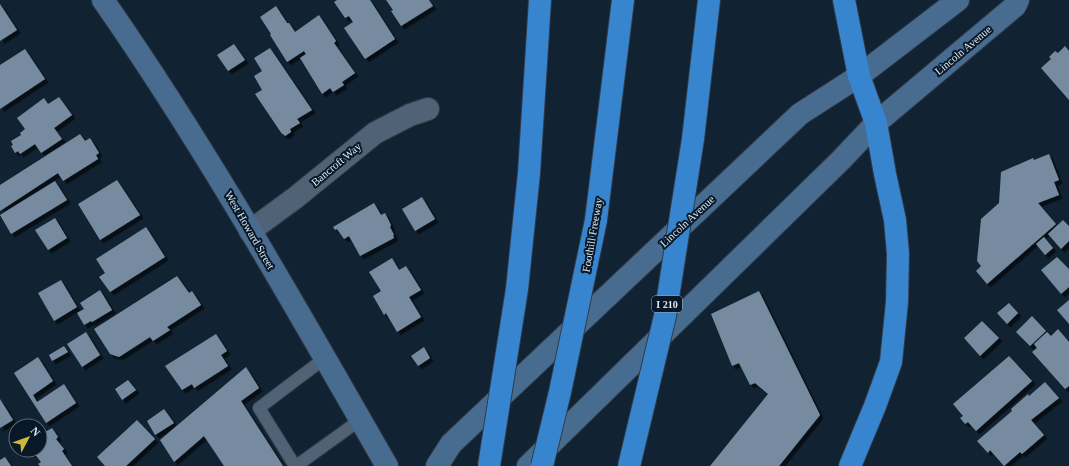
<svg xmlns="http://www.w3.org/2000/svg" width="1069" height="466" font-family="'Times New Roman',serif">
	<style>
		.building { fill: #778ba0; filter: url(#shadow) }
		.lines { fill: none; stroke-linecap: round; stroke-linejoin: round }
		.lane-casing { stroke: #313b49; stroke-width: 14 }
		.street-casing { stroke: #313b49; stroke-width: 24 }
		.secondary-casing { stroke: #313b49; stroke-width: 24 }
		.highway-casing { stroke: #313b49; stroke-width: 24 }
		.lane { stroke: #4f6276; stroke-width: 12 }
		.street { stroke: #4f6276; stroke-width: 22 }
		.secondary { stroke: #486c90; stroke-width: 22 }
		.highway { stroke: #3785ce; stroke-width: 22 }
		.highway-bridge-casing { stroke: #313b49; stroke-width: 24; stroke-linecap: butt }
		.highway-bridge { stroke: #3785ce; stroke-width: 22 }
		.labels { text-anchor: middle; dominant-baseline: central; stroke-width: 4; stroke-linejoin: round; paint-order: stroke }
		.shield { fill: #081828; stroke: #9eaab8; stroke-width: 1 }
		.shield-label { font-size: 10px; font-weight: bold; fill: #dee9f5 }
		.street-label { font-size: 11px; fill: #dee9f5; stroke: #081828 }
	</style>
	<defs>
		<filter id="shadow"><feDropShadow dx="3.5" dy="3.5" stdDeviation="0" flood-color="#0009"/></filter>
	</defs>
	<rect width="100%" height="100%" fill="#112232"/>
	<!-- building -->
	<path class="building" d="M337 0H370L395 39 365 59 344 28 353 22 349 16 345 18 334 2Z
		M386 0H429L433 6 401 26 391 11 393 10Z
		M0 4 17 30 0 41Z
		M276 6 287 23H289L295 32 319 15 336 41 334 43 355 73 342 82 344 85 333 92 330 88 322 94 300 58 306 54 304 51 287 62 270 35 271 34 260 17Z
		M234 44 245 60 228 71 217 55Z
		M1065 46 1069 51V100L1041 68 1051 59 1049 57 1055 51 1058 53Z
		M270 48 312 110 297 119 300 123 290 129 291 132 285 136 283 134H282L255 94 262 90 254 76 262 71 254 58Z
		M25 49 45 79 0 109V65Z
		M59 97 72 115 54 128 62 139 41 153 35 144 20 154 18 151 15 153 11 146 13 145 11 141 21 135 20 133 25 129 17 118 44 98 48 104Z
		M80 134 85 141 90 138 99 153 96 155 98 159 63 181 58 173 0 211V185Z
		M1049 154 1059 180 1054 182 1059 195 1038 203 1056 224 987 284 976 271 981 266 977 261 981 219 999 203 1001 172 1033 158 1034 160Z
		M117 180 140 215 100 240 78 204Z
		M55 181 67 200 11 234 0 215Z
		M422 197 435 219 415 231 402 209Z
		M374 203 381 215 385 213 391 225 390 227 394 235H393L394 238 360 256 349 236 344 239 337 229 335 230 333 227Z
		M55 218 67 238 48 250 35 230Z
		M1063 220 1069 226V241L1061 249 1048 234Z
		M146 227 165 257 110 292 99 277 105 273 96 259Z
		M1044 237 1053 248 1045 255 1036 244Z
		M1057 257 1069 269V287L1061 294 1041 270Z
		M392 258 399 270 406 266 421 290 409 297 421 317 397 332 386 313 384 315 373 296 381 291 369 272Z
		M177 276 189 293 192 291 201 305 167 327 170 330 153 341 150 337 119 357 110 354 94 329Z
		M61 280 77 307 54 321 38 293Z
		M100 290 112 310 92 322 91 321 84 325 77 313 84 309 80 303Z
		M759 291 820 415 779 466H710L768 394 755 383 750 385 739 363 732 366 711 314Z
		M1069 300V324L1057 310Z
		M1009 303 1018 313 1007 324 997 313Z
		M1032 316 1046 331 1030 346 1016 332Z
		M982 321 999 338 980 356 964 338Z
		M1058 329 1069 342V386L1065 389 1032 352 1037 348 1034 344 1047 332 1051 336Z
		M86 332 100 355 82 367 67 344Z
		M216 334 227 351 221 355 228 366 194 388 192 384 182 390 165 366Z
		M64 346 68 352 52 361 49 355Z
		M424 347 430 358 418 366 411 356Z
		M1009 356 1032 381 976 431 968 422 965 424 960 418 963 416 953 404Z
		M38 357 53 381 33 395 37 402 64 384 76 403 46 423 14 373Z
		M246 367 259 388 241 401 283 466H224L204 436 174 462 160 440Z
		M128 380 136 390 122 400 115 389Z
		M1045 382 1059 398 1031 420 1044 435 1022 454 1020 452 1004 466 990 450 988 453 977 441 1012 411 1011 409 1028 394 1029 396Z
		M0 399 13 420 0 428Z
		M164 409 174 423 155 435 147 421Z
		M137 420 155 439 126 466H105L97 457Z
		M52 428 58 437 56 439 64 449 62 451 72 466H40L38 464 41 462 34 453 31 454 29 450H40V435Z
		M5 457 11 466H0V460Z"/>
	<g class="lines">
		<defs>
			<path id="lane" d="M295 466 259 408 325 358
				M296 466 360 420"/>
			<path id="street" d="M250 231 295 198 375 133 410 115 428 109"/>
			<path id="secondary" d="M103 0C207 149 296 308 387 466
				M437 466 451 444 800 114 859 76 958 0
				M528 466 841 160 876 123 1015 6 1018 0"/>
			<path id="highway" d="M844 0 859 76 876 123 885 174 895 220 898 254 897 302 891 362 875 406 850 466
				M693 139 709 0
				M596 220 623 0
				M517 289 529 173 540 0"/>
		</defs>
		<!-- lane casing -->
		<use href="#lane" class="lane-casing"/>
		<!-- street casing -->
		<use href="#street" class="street-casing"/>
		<!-- secondary casing -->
		<use href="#secondary" class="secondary-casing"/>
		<!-- highway casing -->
		<use href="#highway" class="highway-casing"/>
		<!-- lane -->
		<use href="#lane" class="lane"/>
		<!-- street -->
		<use href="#street" class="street"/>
		<!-- secondary -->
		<use href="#secondary" class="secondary"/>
		<!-- highway -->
		<use href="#highway" class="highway"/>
		<defs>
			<path id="highway-bridge" d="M489 466 517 289
				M542 466 560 392 596 220
				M629 466 665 316 693 139"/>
		</defs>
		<!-- highway-bridge casing -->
		<use href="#highway-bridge" class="highway-bridge-casing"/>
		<!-- highway-bridge -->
		<use href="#highway-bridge" class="highway-bridge"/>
	</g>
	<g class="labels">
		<!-- shield labels -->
		<rect class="shield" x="652" y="296" width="30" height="16" rx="3"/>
		<g class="shield-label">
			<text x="667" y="304">I 210</text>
		</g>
		<!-- street labels -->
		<g class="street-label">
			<text transform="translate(963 50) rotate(-40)">Lincoln Avenue</text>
			<text transform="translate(336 164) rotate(-40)">Bancroft Way</text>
			<text transform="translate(687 221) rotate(-43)">Lincoln Avenue</text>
			<text transform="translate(250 230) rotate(60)">West Howard Street</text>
			<text transform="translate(592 235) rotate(-80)">Foothill Freeway</text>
		</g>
	</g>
	<!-- north arrow -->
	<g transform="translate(28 438) rotate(49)"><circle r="19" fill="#081828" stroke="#5e6c7a"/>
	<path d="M0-3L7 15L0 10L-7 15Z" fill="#ceb838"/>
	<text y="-6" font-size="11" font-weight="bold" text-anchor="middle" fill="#dee9f5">N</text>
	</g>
</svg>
